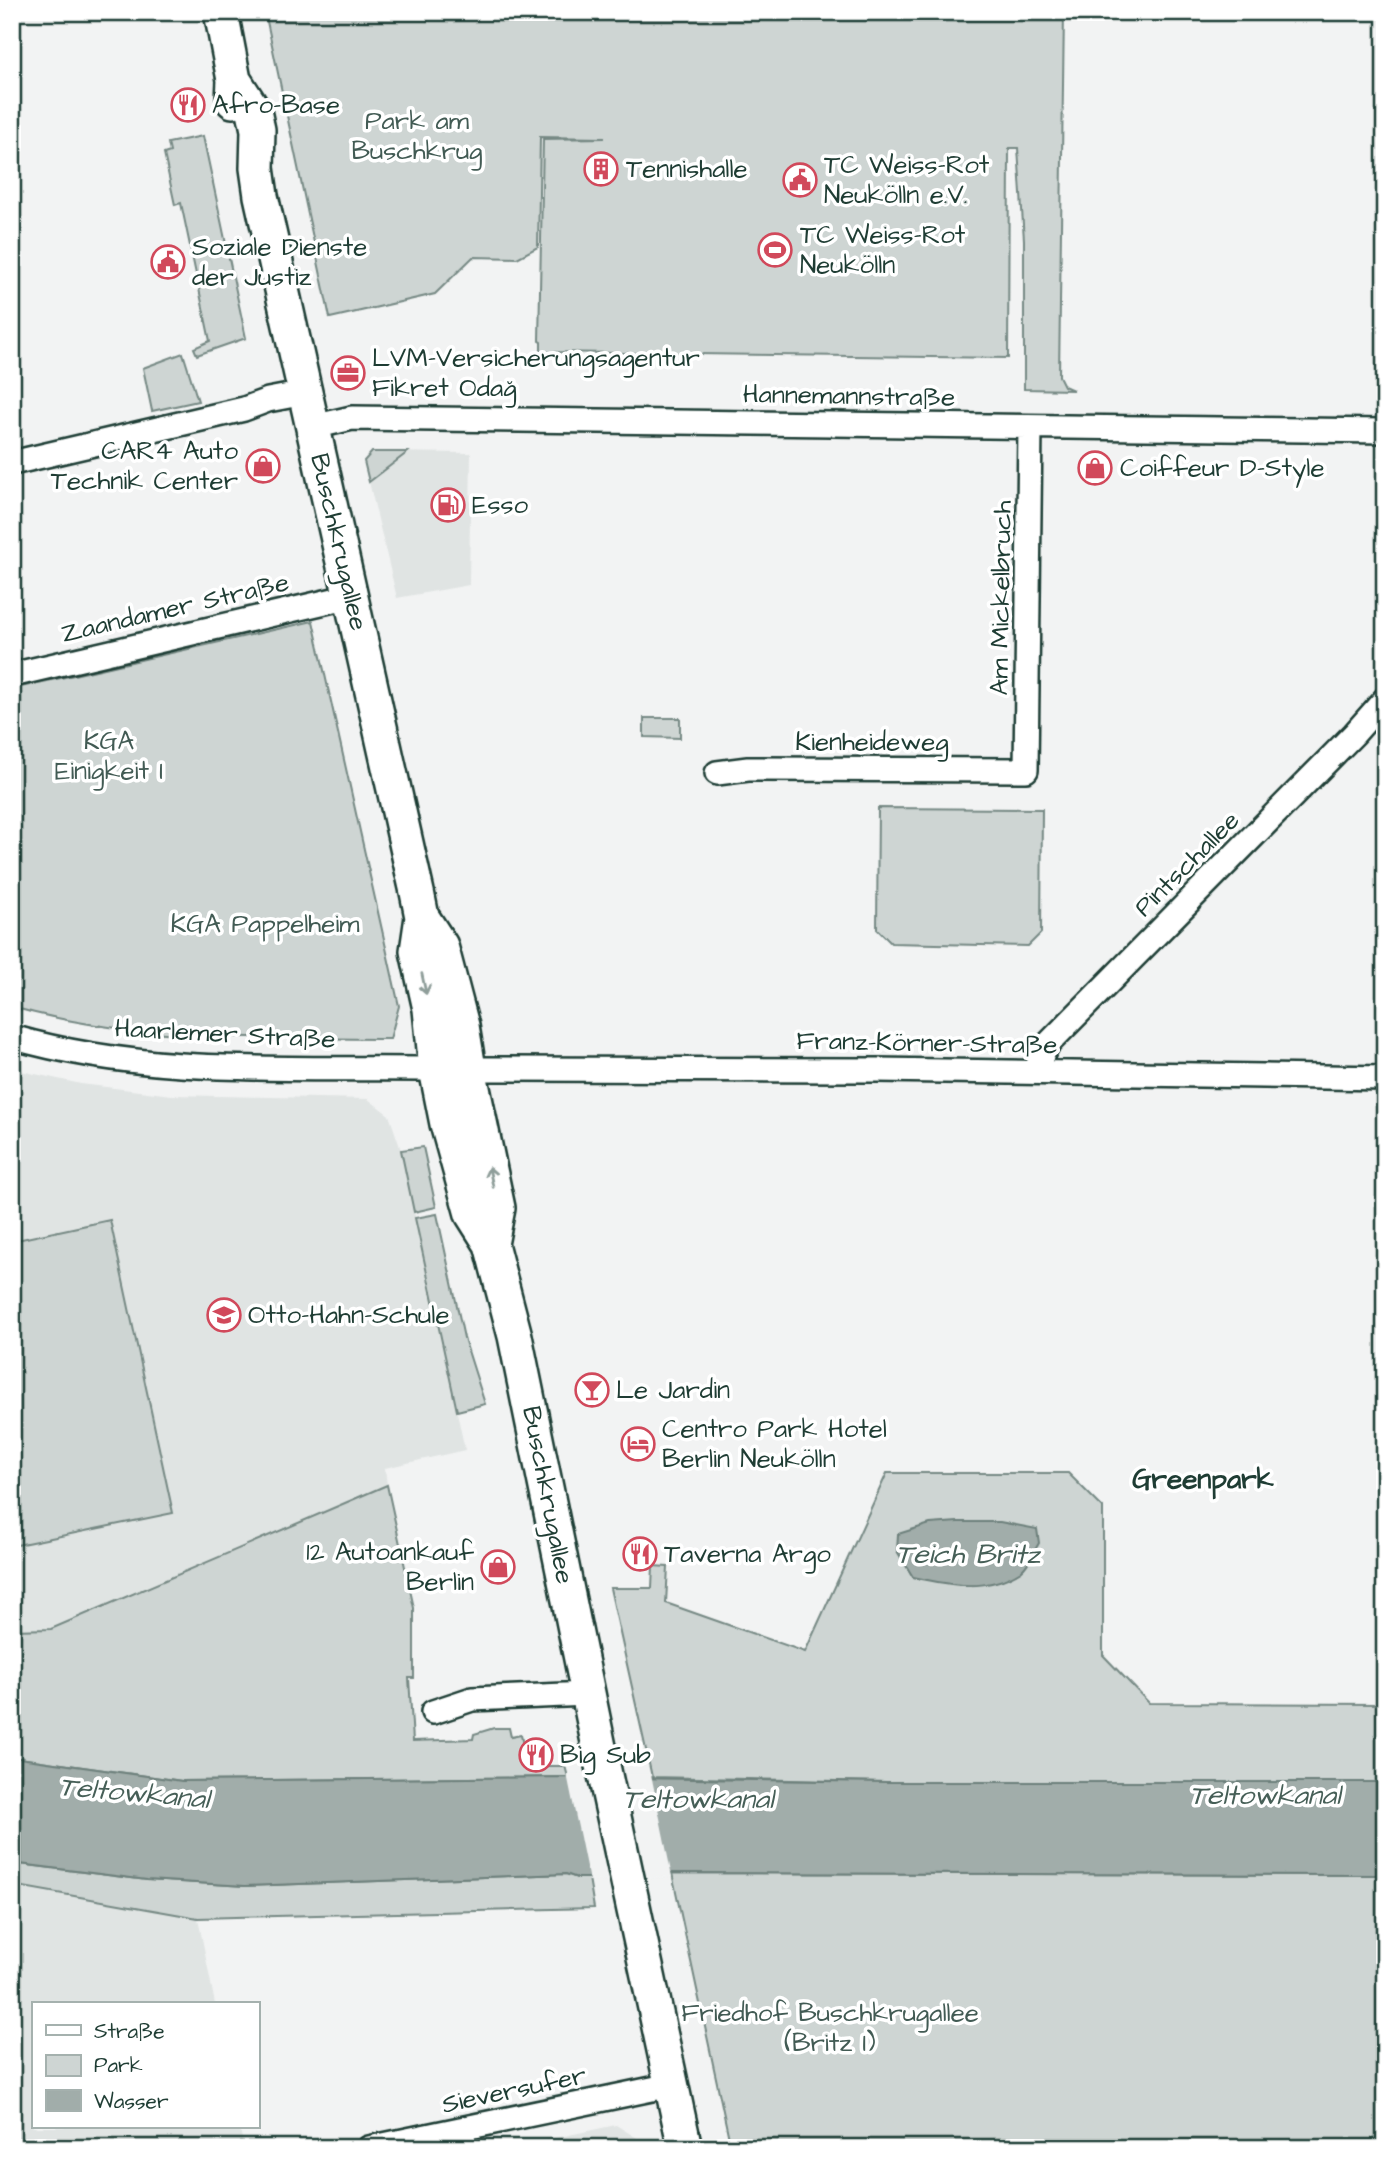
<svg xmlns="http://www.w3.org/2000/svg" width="1397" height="2160" font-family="'Architects Daughter',sans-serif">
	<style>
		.built { fill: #e0e4e3 }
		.green { fill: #ced5d3; stroke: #768984; stroke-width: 2 }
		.water { fill: #a1adaa; stroke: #6d807b; stroke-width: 2 }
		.pier { fill: #f2f3f3 }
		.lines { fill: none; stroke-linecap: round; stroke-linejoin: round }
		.street-casing { stroke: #1f3d34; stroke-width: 28 }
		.secondary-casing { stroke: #1f3d34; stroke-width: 38 }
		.street { stroke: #fff; stroke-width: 23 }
		.secondary { stroke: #fff; stroke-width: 33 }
		.oneway { stroke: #8f9e9a }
		.labels { text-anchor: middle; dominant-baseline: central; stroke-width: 7; stroke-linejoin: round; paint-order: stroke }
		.poi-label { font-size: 26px; fill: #1f3d34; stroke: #fff; text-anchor: start }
		.park-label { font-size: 26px; fill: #425b54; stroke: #fff }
		.street-label { font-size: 26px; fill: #1f3d34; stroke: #fff }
		.neighbourhood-label { font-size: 28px; font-weight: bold; fill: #1f3d34; stroke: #fff }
		.water-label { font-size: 28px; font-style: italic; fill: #465f57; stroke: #fff }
	</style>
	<rect width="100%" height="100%" fill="#f2f3f3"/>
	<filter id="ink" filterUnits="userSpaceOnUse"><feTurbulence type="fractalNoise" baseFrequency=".0143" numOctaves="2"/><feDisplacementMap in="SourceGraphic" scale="14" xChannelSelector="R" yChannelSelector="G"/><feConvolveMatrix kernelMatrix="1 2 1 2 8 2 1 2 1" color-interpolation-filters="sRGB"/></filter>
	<g filter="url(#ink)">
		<!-- built -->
		<path class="built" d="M372 452 471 453 469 585 397 598 364 461Z
			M12 1069 81 1084 172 1095 368 1099 389 1115 401 1150 465 1450 385 1468 387 1485 51 1629 12 1630Z
			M12 1885 198 1918 215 2004H33V2127H240L243 2146 235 2148H12Z
			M616 2125 637 2138 639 2148H508Z"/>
		<!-- green -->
		<path class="green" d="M265 12H1064L1059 376 1064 386 1073 390 1024 389V240L1018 148H1009L1008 358 541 352V342L539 341 543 139 605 138 540 137 538 247 517 258 473 257 435 294 330 318Z
			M203 136 246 338 197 355 194 348 210 341 181 203 175 205 164 154 170 152 168 143Z
			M183 353 198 401 152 411 143 368Z
			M372 452H408L369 482 364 461Z
			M313 621 399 1006 390 1039C263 1037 135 1042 12 1007V689Z
			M644 718H680V738L644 737Z
			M878 808 1042 809 1041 933 1028 946 891 943 877 929Z
			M423 1147 436 1207 414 1212 401 1150Z
			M437 1214 464 1338 485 1404 457 1411 415 1218Z
			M110 1220 173 1513 12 1546V1241Z
			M887 1473H1068L1103 1508V1655L1149 1703 1385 1704V1782H886L652 1777 610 1588H652L653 1566 668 1567 666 1603 805 1652Z
			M387 1485 414 1608V1678H409L413 1741 473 1739 474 1734 494 1728H509L511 1737 521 1735 527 1766H565L568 1777 182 1781 12 1757V1630L51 1629Z
			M12 1863 147 1880 245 1886 566 1874 577 1878H589L594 1908 198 1918 12 1885Z
			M672 1873 1385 1875V2148H731Z"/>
		<!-- water -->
		<path class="water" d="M958 1522H1000L1037 1529 1039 1543C1034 1551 1029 1565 1021 1571 987 1593 949 1585 913 1577L897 1551 898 1534 930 1524Z
			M12 1757 182 1781 568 1777 886 1782H1385V1875L672 1873 589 1878H577L566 1874 245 1886 147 1880 12 1863Z"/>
		<!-- pier -->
		<path class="pier" d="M567 1774H651L672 1877 589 1881Z"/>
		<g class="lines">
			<defs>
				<path id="street" d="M313 427 352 418 1385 431
					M12 463 244 409 268 400 305 393
					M12 675 351 596
					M717 773 748 769 1026 770 1030 427
					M12 1037C149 1077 295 1067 436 1069
					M469 1069 877 1070 1385 1078
					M1037 1072 1039 1061 1048 1044 1354 734 1385 699
					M433 1712 472 1699 588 1694
					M369 2148 671 2085"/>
				<path id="secondary" d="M221 12 234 80 233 101
					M234 80 254 111 258 130 257 168 261 196 417 892 422 917 417 951 430 1009 436 1069 447 1124 472 1214 491 1244 515 1336 599 1747 685 2148
					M422 917 441 946 462 1026 469 1069 498 1208 491 1244"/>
			</defs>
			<!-- street casing -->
			<use href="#street" class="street-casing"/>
			<!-- secondary casing -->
			<use href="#secondary" class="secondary-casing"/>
			<!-- street -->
			<use href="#street" class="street"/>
			<!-- secondary -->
			<use href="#secondary" class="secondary"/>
		</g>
		<!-- one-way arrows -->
		<defs><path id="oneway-shaft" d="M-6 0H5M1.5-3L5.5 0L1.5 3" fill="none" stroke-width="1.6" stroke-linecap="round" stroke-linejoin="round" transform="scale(1.75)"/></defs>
		<g class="oneway">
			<use href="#oneway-shaft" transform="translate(424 984) rotate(78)"/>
			<use href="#oneway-shaft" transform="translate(491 1177) rotate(-102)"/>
		</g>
	</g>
	<!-- icons -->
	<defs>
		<symbol id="restaurant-ring" viewBox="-11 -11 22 22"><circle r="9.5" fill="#fff" stroke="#d1495b" stroke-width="1.5"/><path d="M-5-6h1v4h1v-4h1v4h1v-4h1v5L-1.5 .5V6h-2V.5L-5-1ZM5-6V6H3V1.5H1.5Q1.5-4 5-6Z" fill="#d1495b"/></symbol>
		<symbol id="building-ring" viewBox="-11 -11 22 22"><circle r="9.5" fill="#fff" stroke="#d1495b" stroke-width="1.5"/><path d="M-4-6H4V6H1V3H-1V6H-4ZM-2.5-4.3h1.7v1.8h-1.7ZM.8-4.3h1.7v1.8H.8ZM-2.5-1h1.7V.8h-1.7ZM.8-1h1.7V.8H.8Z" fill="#d1495b"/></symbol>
		<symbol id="civic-ring" viewBox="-11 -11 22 22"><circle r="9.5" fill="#fff" stroke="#d1495b" stroke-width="1.5"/><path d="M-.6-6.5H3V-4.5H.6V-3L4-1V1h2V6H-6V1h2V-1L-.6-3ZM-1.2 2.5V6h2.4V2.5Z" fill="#d1495b"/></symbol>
		<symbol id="stadium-ring" viewBox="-11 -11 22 22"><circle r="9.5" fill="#fff" stroke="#d1495b" stroke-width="1.5"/><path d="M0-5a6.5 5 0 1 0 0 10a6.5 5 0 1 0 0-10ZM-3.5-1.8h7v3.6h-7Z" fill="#d1495b"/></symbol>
		<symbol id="office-ring" viewBox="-11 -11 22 22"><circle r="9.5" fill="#fff" stroke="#d1495b" stroke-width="1.5"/><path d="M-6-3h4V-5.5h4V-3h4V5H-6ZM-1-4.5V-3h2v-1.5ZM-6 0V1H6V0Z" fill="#d1495b"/></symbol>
		<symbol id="shop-ring" viewBox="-11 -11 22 22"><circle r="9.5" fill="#fff" stroke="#d1495b" stroke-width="1.5"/><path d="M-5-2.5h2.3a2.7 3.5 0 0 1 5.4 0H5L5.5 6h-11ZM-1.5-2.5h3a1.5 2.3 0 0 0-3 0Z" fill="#d1495b"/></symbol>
		<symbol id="fuel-ring" viewBox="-11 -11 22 22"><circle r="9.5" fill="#fff" stroke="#d1495b" stroke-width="1.5"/><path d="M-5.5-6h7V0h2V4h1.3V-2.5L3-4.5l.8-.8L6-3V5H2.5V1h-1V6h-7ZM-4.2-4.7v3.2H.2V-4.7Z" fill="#d1495b"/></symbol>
		<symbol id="school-ring" viewBox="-11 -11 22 22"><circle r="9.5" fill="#fff" stroke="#d1495b" stroke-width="1.5"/><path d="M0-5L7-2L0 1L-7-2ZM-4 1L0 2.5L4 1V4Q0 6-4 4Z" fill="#d1495b"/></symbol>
		<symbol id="bar-ring" viewBox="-11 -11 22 22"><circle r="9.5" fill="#fff" stroke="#d1495b" stroke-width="1.5"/><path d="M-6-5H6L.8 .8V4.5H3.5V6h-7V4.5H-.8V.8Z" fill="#d1495b"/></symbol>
		<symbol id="hotel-ring" viewBox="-11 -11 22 22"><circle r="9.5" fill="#fff" stroke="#d1495b" stroke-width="1.5"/><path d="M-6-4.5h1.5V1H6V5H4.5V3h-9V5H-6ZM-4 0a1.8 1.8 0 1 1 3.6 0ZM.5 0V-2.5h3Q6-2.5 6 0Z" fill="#d1495b"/></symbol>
	</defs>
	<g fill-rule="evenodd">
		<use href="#restaurant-ring" x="169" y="86" width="38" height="38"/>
		<use href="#building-ring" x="582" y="150" width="38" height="38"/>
		<use href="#civic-ring" x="781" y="161" width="38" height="38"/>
		<use href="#stadium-ring" x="756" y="231" width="38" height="38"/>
		<use href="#civic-ring" x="149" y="243" width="38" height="38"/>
		<use href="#office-ring" x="329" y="354" width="38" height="38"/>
		<use href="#shop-ring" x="244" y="447" width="38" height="38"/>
		<use href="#shop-ring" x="1076" y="449" width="38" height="38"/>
		<use href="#fuel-ring" x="429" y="486" width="38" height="38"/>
		<use href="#school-ring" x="205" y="1296" width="38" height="38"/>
		<use href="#bar-ring" x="573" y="1371" width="38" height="38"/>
		<use href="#hotel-ring" x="619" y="1425" width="38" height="38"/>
		<use href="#restaurant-ring" x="621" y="1535" width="38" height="38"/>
		<use href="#shop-ring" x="479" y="1548" width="38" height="38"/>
		<use href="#restaurant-ring" x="517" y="1736" width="38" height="38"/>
	</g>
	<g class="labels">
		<!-- poi labels -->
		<g class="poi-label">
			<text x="212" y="105">Afro-Base</text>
			<text x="824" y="165">TC Weiss-Rot<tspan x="824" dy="30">Neukölln e.V.</tspan></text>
			<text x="626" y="169">Tennishalle</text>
			<text x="800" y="235">TC Weiss-Rot<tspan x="800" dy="30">Neukölln</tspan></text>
			<text x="192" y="247">Soziale Dienste<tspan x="192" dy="30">der Justiz</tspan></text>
			<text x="372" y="358">LVM-Versicherungsagentur<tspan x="372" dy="30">Fikret Odağ</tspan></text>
			<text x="238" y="451" text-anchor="end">CAR4 Auto<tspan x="238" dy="30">Technik Center</tspan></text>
			<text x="1120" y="468">Coiffeur D-Style</text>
			<text x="472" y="505">Esso</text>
			<text x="248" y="1315">Otto-Hahn-Schule</text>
			<text x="616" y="1390">Le Jardin</text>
			<text x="662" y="1429">Centro Park Hotel<tspan x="662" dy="30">Berlin Neukölln</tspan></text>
			<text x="474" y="1552" text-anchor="end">12 Autoankauf<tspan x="474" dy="30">Berlin</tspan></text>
			<text x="664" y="1554">Taverna Argo</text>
			<text x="560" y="1755">Big Sub</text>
		</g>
		<!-- park labels -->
		<g class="park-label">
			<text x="417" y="121">Park am<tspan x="417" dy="30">Buschkrug</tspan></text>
			<text x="109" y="741">KGA<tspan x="109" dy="30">Einigkeit I</tspan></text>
			<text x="265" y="924">KGA Pappelheim</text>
			<text x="830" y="2013">Friedhof Buschkrugallee<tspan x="830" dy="30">(Britz I)</tspan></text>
		</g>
		<!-- street labels -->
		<g class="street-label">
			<text transform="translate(849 396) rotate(1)">Hannemannstraße</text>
			<text transform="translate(339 542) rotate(77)">Buschkrugallee</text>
			<text transform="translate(1001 598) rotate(-89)">Am Mickelbruch</text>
			<text transform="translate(175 608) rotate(-13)">Zaandamer Straße</text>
			<text x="872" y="742">Kienheideweg</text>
			<text transform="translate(1187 864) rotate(-45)">Pintschallee</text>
			<text transform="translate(225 1034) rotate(3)">Haarlemer Straße</text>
			<text transform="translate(927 1043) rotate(1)">Franz-Körner-Straße</text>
			<text transform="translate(548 1495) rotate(79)">Buschkrugallee</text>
			<text transform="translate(514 2090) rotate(-12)">Sieversufer</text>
		</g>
		<!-- neighbourhood labels -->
		<g class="neighbourhood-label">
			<text x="1203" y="1479">Greenpark</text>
		</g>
		<!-- water labels -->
		<g class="water-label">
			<text x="968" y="1554">Teich Britz</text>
			<text transform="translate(134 1793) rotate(5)">Teltowkanal</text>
			<text x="1265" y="1795">Teltowkanal</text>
			<text x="698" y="1799">Teltowkanal</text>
		</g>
	</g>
	<!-- margin -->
	<rect width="1397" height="2160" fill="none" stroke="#fff" stroke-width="42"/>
	<rect x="21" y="21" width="1355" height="2118" fill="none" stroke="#1f3d34" stroke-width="2.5" filter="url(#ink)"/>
	<!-- legend -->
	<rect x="32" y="2002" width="228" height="126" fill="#ffffff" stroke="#a5b1ae" stroke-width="2"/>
	<rect x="46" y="2025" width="35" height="10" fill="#ffffff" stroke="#a5b1ae" stroke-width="2"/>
	<text x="94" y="2038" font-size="21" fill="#1f3d34">Straße</text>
	<rect x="46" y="2055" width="35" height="21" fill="#ced5d3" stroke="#a5b1ae" stroke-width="2"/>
	<text x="94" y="2072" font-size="21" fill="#1f3d34">Park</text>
	<rect x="46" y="2090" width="35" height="21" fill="#a1adaa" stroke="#a5b1ae" stroke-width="2"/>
	<text x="94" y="2108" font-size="21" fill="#1f3d34">Wasser</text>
</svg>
